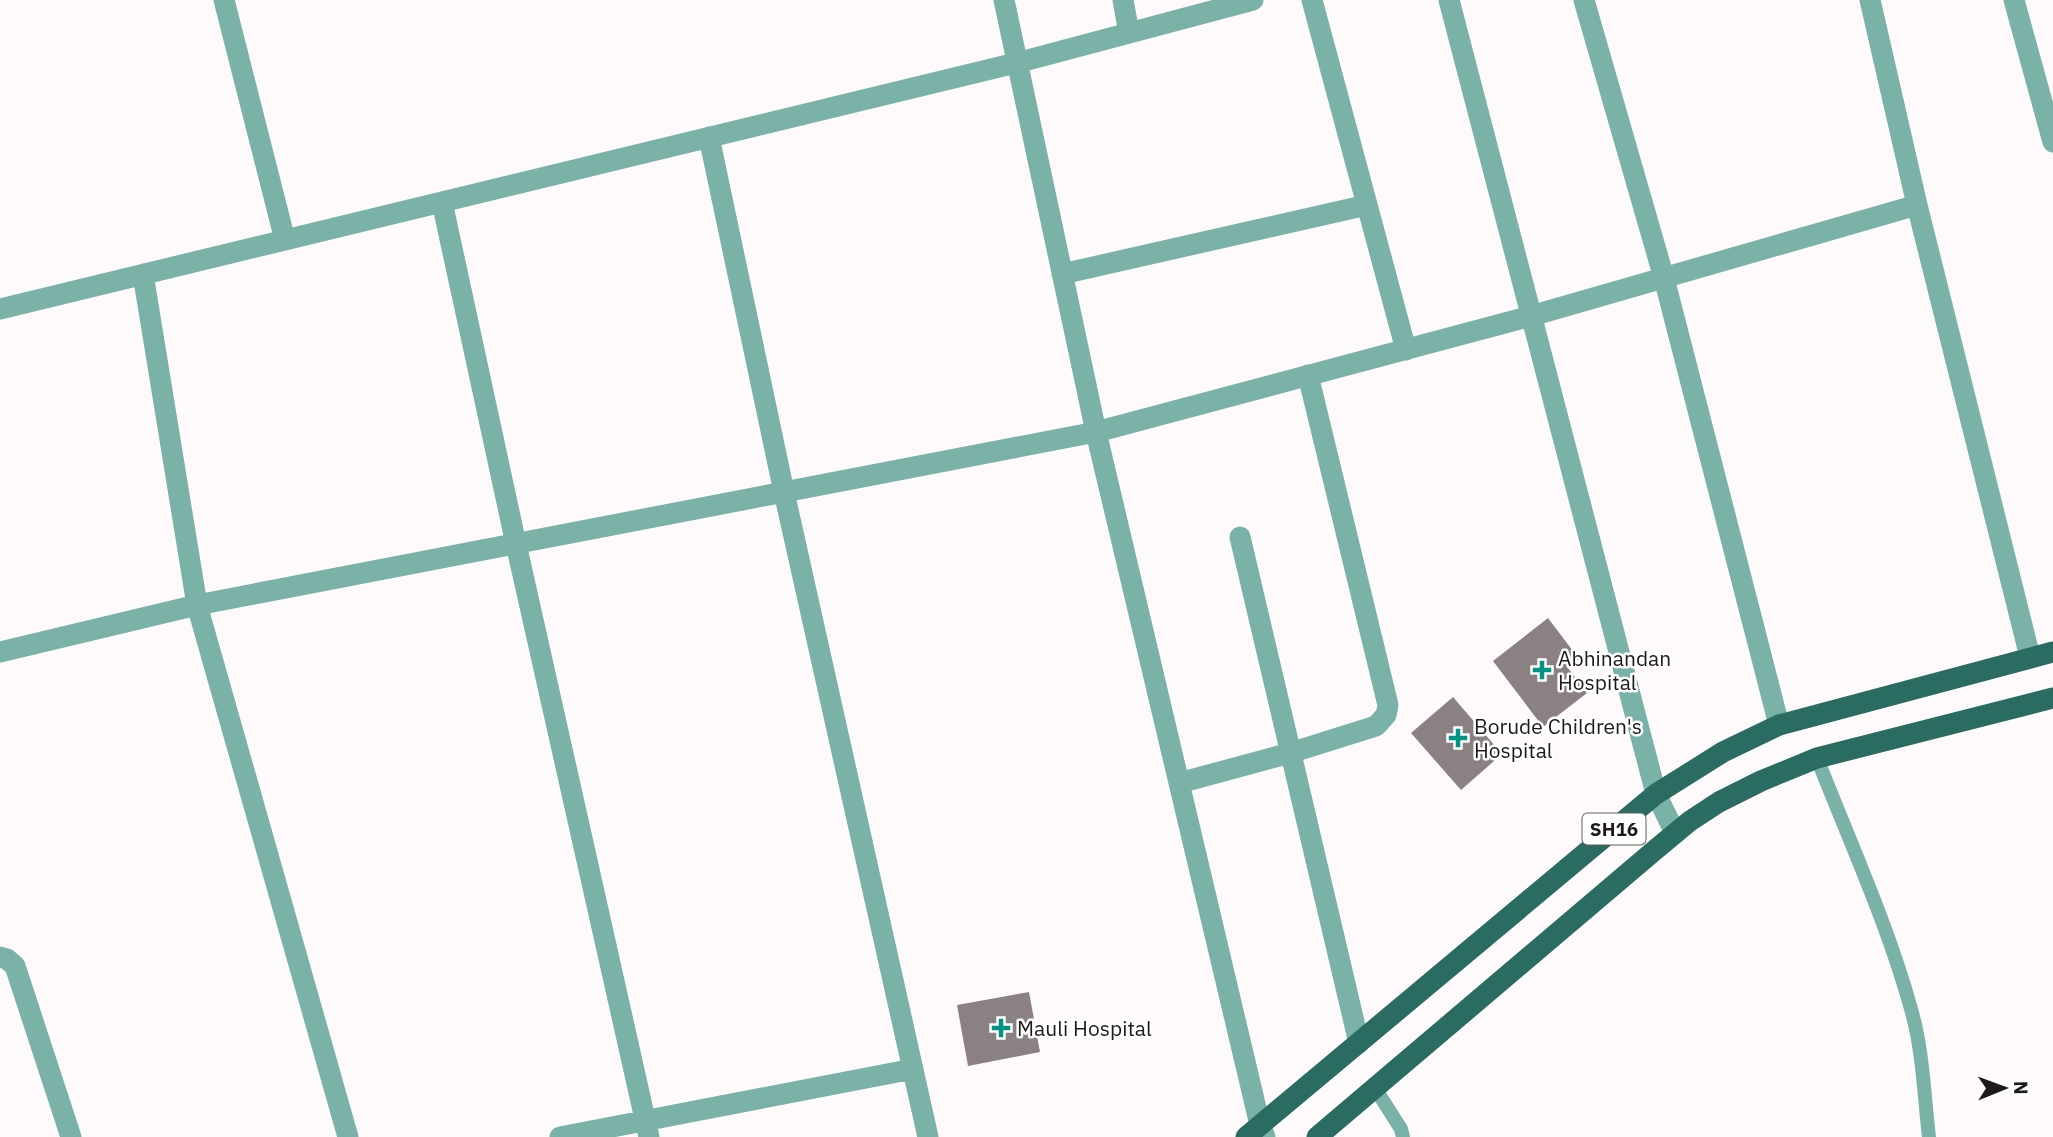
<svg xmlns="http://www.w3.org/2000/svg" width="2053" height="1137" font-family="'IBM Plex Sans',sans-serif">
	<style>
		.building { fill: #8b8183 }
		.lines { fill: none; stroke-linecap: round; stroke-linejoin: round }
		.lane { stroke: #7ab2a7; stroke-width: 14 }
		.street { stroke: #7ab2a7; stroke-width: 21 }
		.primary { stroke: #2a6c61; stroke-width: 21 }
		.poi-dot { fill: #009381; stroke: #fff; stroke-width: 2.5 }
		.labels { text-anchor: middle; dominant-baseline: central; stroke-width: 5; stroke-linejoin: round; paint-order: stroke }
		.shield { fill: #fff; stroke: #625f5f; stroke-width: 2 }
		.shield-label { font-size: 19px; font-weight: bold; fill: #1e1a1b }
		.poi-label { font-size: 21px; fill: #1e1a1b; stroke: #fff; text-anchor: start }
	</style>
	<rect width="100%" height="100%" fill="#fefafb"/>
	<!-- building -->
	<path class="building" d="M1548 618 1579 659 1568 668 1587 693 1543 727 1493 661Z
		M1453 697 1502 754 1461 790 1411 733Z
		M1029 992 1040 1052 968 1066 957 1005Z"/>
	<g class="lines">
		<!-- lane -->
		<path class="lane" d="M1817 758C1849 840 1888 925 1911 1009 1923 1050 1924 1095 1929 1137
			M1375 1088 1401 1129 1403 1137"/>
		<!-- street -->
		<path class="street" d="M224 0 285 240
			M1004 0 1096 432 1260 1125 1265 1137
			M1123 0 1129 33
			M1312 0 1406 350
			M1449 0 1656 794 1675 833
			M1584 0 1664 278 1779 725
			M1870 0 1917 205 2030 657
			M2014 0 2053 142
			M709 137 784 492 928 1137
			M442 202 516 544 649 1137
			M143 274 197 605 348 1137
			M1062 274 1367 205
			M0 309 1016 63 1253 0
			M1240 537 1359 1043
			M0 652 197 605 1096 432 1531 316 1917 205
			M1179 783 1290 753 1376 726 1386 715 1388 705 1308 375
			M0 957 7 959 15 966 71 1137
			M560 1137 913 1069"/>
		<!-- primary -->
		<path class="primary" d="M1246 1137 1656 794 1723 752 1779 725 2053 652
			M1317 1137 1655 850 1690 821 1719 802 1761 781 1817 758 2053 698"/>
	</g>
	<!-- markers -->
	<g class="poi-dot">
		<path d="M1538.5 659.5h7v7h7v7h-7v7h-7v-7h-7v-7h7z"/>
		<path d="M1454.5 727.5h7v7h7v7h-7v7h-7v-7h-7v-7h7z"/>
		<path d="M997.5 1017.5h7v7h7v7h-7v7h-7v-7h-7v-7h7z"/>
	</g>
	<g class="labels">
		<!-- shield labels -->
		<rect class="shield" x="1582.5" y="813.5" width="63" height="31" rx="5"/>
		<g class="shield-label">
			<text x="1614" y="829">SH16</text>
		</g>
		<!-- poi labels -->
		<g class="poi-label">
			<text x="1558" y="658">Abhinandan<tspan x="1558" dy="24">Hospital</tspan></text>
			<text x="1474" y="726">Borude Children's<tspan x="1474" dy="24">Hospital</tspan></text>
			<text x="1017" y="1028">Mauli Hospital</text>
		</g>
	</g>
	<!-- north arrow -->
	<g transform="translate(2004 1088) rotate(89)" stroke="#ffffff" stroke-width="5" paint-order="stroke">
	<path d="M0-5L12 26L0 18L-12 26Z" fill="#1e1a1b"/>
	<text y="-10" font-size="19" font-weight="bold" text-anchor="middle" fill="#1e1a1b">N</text>
	</g>
</svg>
